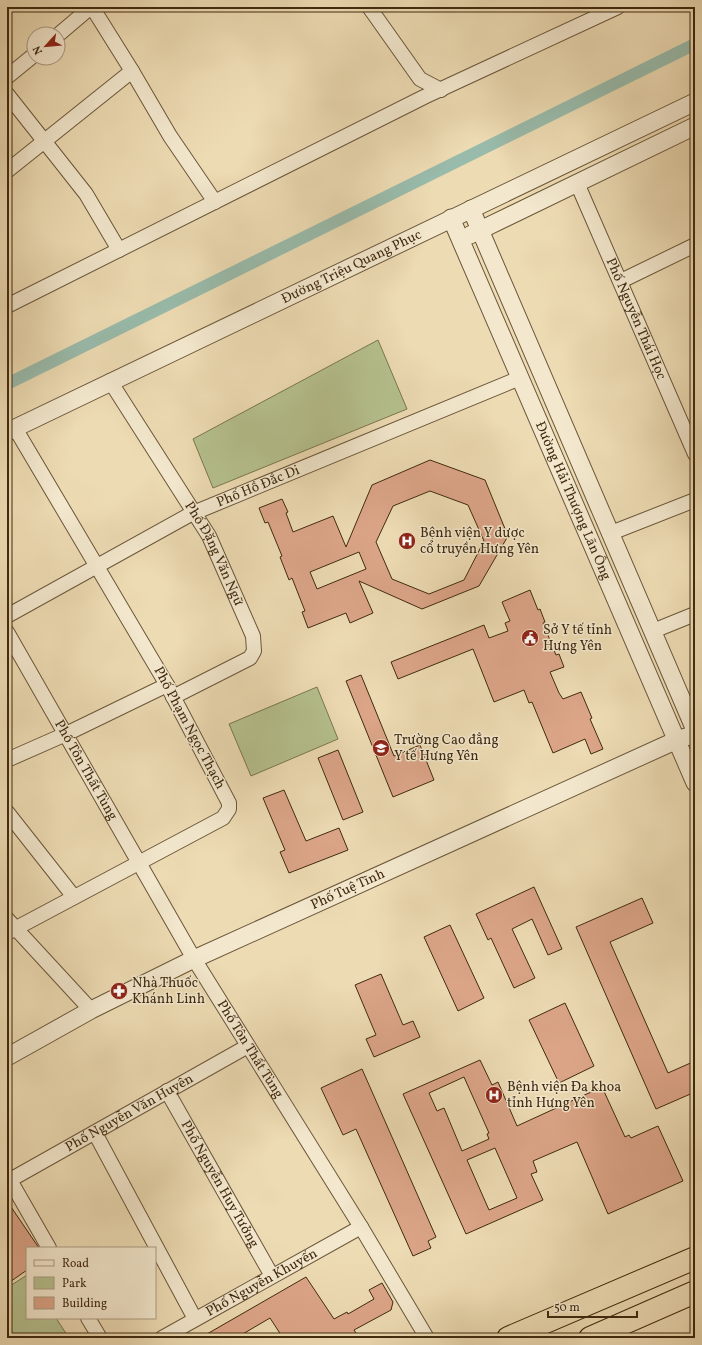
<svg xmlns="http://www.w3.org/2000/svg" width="702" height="1345" font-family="Vollkorn,serif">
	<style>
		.green { fill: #b5c18e; stroke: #7a764f }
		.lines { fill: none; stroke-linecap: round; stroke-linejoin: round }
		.canal { stroke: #99bbab; stroke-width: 12 }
		.building { fill: #dca588; stroke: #402a10; fill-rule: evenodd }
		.minor-casing { stroke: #6b5639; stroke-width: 16 }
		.tertiary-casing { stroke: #6b5639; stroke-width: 19 }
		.trunk-casing { stroke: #402a10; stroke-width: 24 }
		.minor { stroke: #f3e8ce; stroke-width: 14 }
		.tertiary { stroke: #f3e8ce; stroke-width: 17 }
		.trunk { stroke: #eddbb3; stroke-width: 22 }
		.labels { text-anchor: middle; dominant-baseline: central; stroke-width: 3; stroke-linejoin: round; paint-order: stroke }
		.street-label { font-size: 14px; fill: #402a10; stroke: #f3e8ce }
		.poi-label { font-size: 14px; fill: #402a10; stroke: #f3e8ce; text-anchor: start }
	</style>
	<rect width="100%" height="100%" fill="#eddbb3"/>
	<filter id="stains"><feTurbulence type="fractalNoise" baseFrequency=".005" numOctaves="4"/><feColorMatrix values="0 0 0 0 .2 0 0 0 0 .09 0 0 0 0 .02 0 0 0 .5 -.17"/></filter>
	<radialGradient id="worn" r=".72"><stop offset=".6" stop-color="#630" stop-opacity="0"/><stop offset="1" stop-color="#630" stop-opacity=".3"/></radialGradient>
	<!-- green -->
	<path class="green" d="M378 340 407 409 213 488 193 439Z
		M317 687 338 739 251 776 229 724Z
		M27 1275V1318H56L69 1338H7V1288Z"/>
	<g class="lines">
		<!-- canal -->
		<path class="canal" d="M7 384 695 44"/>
	</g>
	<!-- building -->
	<path class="building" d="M430 460 485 480 508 536 479 586 422 609 359 581 373 613 350 623 346 613 308 628 302 612 305 611 292 578 289 580 280 557 282 556 268 522 265 523 259 508 282 499 288 512 286 513 293 532 333 516 346 547 372 485ZM430 491 468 505 484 541 464 580 429 594 392 579 376 542 393 506ZM359 552 366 569 317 589 310 572Z
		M530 590 538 610 540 609 545 622 543 623 556 655 559 654 564 667 550 672 559 693 563 699 581 692 592 718 590 719 603 749 591 754 585 739 553 753 532 702 529 703 524 690 494 702 473 649 398 679 391 662 484 625 489 638 508 631 505 623 510 621 502 602Z
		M361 675 394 756 420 745 434 780 393 797 346 681Z
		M338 750 363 812 343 820 318 758Z
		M284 790 306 841 339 828 348 850 289 873 280 852 285 850 263 798Z
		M534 887 562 949 548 955 532 919 512 929 535 978 514 988 491 938 488 940 476 914Z
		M642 898 653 923 610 942 668 1073 695 1061V1092L656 1109 576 927Z
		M450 925 484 998 458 1011 424 937Z
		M381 974 403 1025 413 1021 420 1037 374 1057 366 1039 376 1035 355 985Z
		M565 1003 594 1066 559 1083 529 1020Z
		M480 1060 492 1085 498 1082 517 1126 602 1087 625 1137 629 1135 631 1138 658 1126 683 1181 608 1214 577 1142 533 1161 537 1172 531 1174 543 1200 466 1234 403 1094ZM464 1077 489 1133 487 1134 489 1139 462 1151 444 1108 437 1111 429 1093ZM495 1148 517 1198 489 1210 467 1160Z
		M362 1069 436 1237 428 1241 431 1248 413 1256 356 1129 343 1135 321 1088Z
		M7 1201 39 1248H27V1270L7 1284Z
		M306 1277 334 1319 347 1312 348 1314 374 1299 369 1290 382 1283 393 1302 391 1310 354 1330 356 1333 346 1338H283L270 1318 236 1338H200Z"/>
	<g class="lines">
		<defs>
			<g id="minor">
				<path d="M369 7 420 79 441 90"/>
				<path d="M58 35 91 7"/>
				<path d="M132 71 170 136 215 202"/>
				<path d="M7 77 34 55"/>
				<path d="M7 94 86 194 119 250"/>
				<path d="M7 171 132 71 92 7"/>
				<path id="s1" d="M577 183 695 454"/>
				<path d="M621 281 695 245"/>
				<path d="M7 306 424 97 618 7"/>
				<path id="s2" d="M110 381 209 536 253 636 254 651 250 658 173 697"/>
				<path d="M611 533 695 500"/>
				<path id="s3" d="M7 616 191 514 520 378"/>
				<path d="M653 631 695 614"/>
				<path id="s4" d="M7 632 194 959 361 1227 427 1338"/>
				<path d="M7 760 66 734 167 685"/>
				<path d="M7 812 74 897"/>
				<path d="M7 919 91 1010"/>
				<path d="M7 933 223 818 229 809V803L167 685 15 428"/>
				<path id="s5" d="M167 1091 272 1276"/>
				<path d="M95 1133 195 1319"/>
				<path d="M7 1175 49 1248"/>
				<path id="s6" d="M10 1180 248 1046"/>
				<path d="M88 1318 100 1338"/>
				<path id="s7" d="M162 1338 361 1227"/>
			</g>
			<g id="tertiary">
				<path d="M471 209 695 730"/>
				<path id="s8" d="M451 218 695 783"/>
				<path d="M470 235 695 126"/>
				<path id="s9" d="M7 432 695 102"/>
				<path id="s10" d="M7 1057 91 1010 194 959 677 740 695 734"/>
			</g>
			<path id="trunk" d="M508 1338 695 1258
				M590 1338 695 1292"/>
		</defs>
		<!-- minor casing -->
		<use href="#minor" class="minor-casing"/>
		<!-- tertiary casing -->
		<use href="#tertiary" class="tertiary-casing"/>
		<!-- trunk casing -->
		<use href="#trunk" class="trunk-casing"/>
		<!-- minor -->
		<use href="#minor" class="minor"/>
		<!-- tertiary -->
		<use href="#tertiary" class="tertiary"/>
		<!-- trunk -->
		<use href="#trunk" class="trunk"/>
	</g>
	<!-- icons -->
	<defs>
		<symbol id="hospital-disc" viewBox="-11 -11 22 22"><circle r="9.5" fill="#8f2418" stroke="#f3e8ce"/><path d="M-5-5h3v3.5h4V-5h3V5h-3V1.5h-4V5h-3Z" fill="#fff"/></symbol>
		<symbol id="civic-disc" viewBox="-11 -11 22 22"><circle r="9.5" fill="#8f2418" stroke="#f3e8ce"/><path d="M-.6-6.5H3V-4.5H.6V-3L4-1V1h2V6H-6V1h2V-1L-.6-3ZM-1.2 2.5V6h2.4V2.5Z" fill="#fff"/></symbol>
		<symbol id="university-disc" viewBox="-11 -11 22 22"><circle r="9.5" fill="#8f2418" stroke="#f3e8ce"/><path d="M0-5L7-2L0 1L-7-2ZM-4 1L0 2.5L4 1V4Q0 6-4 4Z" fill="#fff"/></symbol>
		<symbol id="pharmacy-disc" viewBox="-11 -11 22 22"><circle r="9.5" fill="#8f2418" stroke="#f3e8ce"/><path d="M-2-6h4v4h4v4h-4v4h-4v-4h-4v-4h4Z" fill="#fff"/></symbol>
	</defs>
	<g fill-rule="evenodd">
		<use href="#hospital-disc" x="397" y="531" width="20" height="20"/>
		<use href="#civic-disc" x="520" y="628" width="20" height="20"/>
		<use href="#university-disc" x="371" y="738" width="20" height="20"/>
		<use href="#pharmacy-disc" x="109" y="981" width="20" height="20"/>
		<use href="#hospital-disc" x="484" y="1085" width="20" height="20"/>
	</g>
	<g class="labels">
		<!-- street labels -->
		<g class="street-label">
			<text stroke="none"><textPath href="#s9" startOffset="382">Đường Triệu Quang Phục</textPath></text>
			<text stroke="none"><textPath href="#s1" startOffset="148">Phố Nguyễn Thái Học</textPath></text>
			<text stroke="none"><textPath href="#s3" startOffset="283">Phố Hồ Đắc Di</textPath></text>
			<text stroke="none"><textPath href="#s8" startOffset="308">Đường Hải Thượng Lãn Ông</textPath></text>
			<text stroke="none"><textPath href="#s2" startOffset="202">Phố Đặng Văn Ngữ</textPath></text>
			<text transform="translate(189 728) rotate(62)">Phố Phạm Ngọc Thạch</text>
			<text stroke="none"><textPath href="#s4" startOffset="159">Phố Tôn Thất Tùng</textPath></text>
			<text stroke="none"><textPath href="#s10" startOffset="380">Phố Tuệ Tĩnh</textPath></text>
			<text stroke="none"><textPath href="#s4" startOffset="483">Phố Tôn Thất Tùng</textPath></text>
			<text stroke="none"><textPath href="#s6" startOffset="137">Phố Nguyễn Văn Huyên</textPath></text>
			<text stroke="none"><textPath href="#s5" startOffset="107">Phố Nguyễn Huy Tưởng</textPath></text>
			<text stroke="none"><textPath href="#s7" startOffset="114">Phố Nguyễn Khuyến</textPath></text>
		</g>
		<!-- poi labels -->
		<g class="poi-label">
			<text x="420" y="533">Bệnh viện Y dược<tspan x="420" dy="16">cổ truyền Hưng Yên</tspan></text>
			<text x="543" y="630">Sở Y tế tỉnh<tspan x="543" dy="16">Hưng Yên</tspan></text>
			<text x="394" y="740">Trường Cao đẳng<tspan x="394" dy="16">Y tế Hưng Yên</tspan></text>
			<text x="132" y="983">Nhà Thuốc<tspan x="132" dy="16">Khánh Linh</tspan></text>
			<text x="507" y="1087">Bệnh viện Đa khoa<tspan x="507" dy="16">tỉnh Hưng Yên</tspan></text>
		</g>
	</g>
	<!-- margin -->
	<rect width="702" height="1345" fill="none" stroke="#eddbb3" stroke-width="24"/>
	<rect x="8" y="8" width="686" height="1329" fill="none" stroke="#402a10" stroke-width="2"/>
	<rect x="12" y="12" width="678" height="1321" fill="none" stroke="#402a10"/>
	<!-- legend -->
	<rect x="26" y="1247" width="130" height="72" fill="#f3e8ce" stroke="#ab9c82"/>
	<rect x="34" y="1260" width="20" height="6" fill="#f3e8ce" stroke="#ab9c82"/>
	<text x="62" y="1267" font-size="12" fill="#402a10">Road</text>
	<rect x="34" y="1277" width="20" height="12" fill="#b5c18e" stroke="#ab9c82"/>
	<text x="62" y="1287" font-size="12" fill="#402a10">Park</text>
	<rect x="34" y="1297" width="20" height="12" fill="#dca588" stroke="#ab9c82"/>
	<text x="62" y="1307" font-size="12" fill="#402a10">Building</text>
	<!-- north arrow -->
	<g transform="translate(46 46) rotate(243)"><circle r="19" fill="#f3e8ce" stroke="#ab9c82"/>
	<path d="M0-3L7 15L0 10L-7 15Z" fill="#8f2418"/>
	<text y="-6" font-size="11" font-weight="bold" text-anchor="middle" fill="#402a10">N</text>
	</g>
	<!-- scale -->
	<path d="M548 1311v6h89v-6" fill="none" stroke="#402a10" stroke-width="2"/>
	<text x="554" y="1311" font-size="12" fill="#402a10" stroke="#f3e8ce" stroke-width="3" paint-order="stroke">50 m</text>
	<rect width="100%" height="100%" filter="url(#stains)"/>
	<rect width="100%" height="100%" fill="url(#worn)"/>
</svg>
